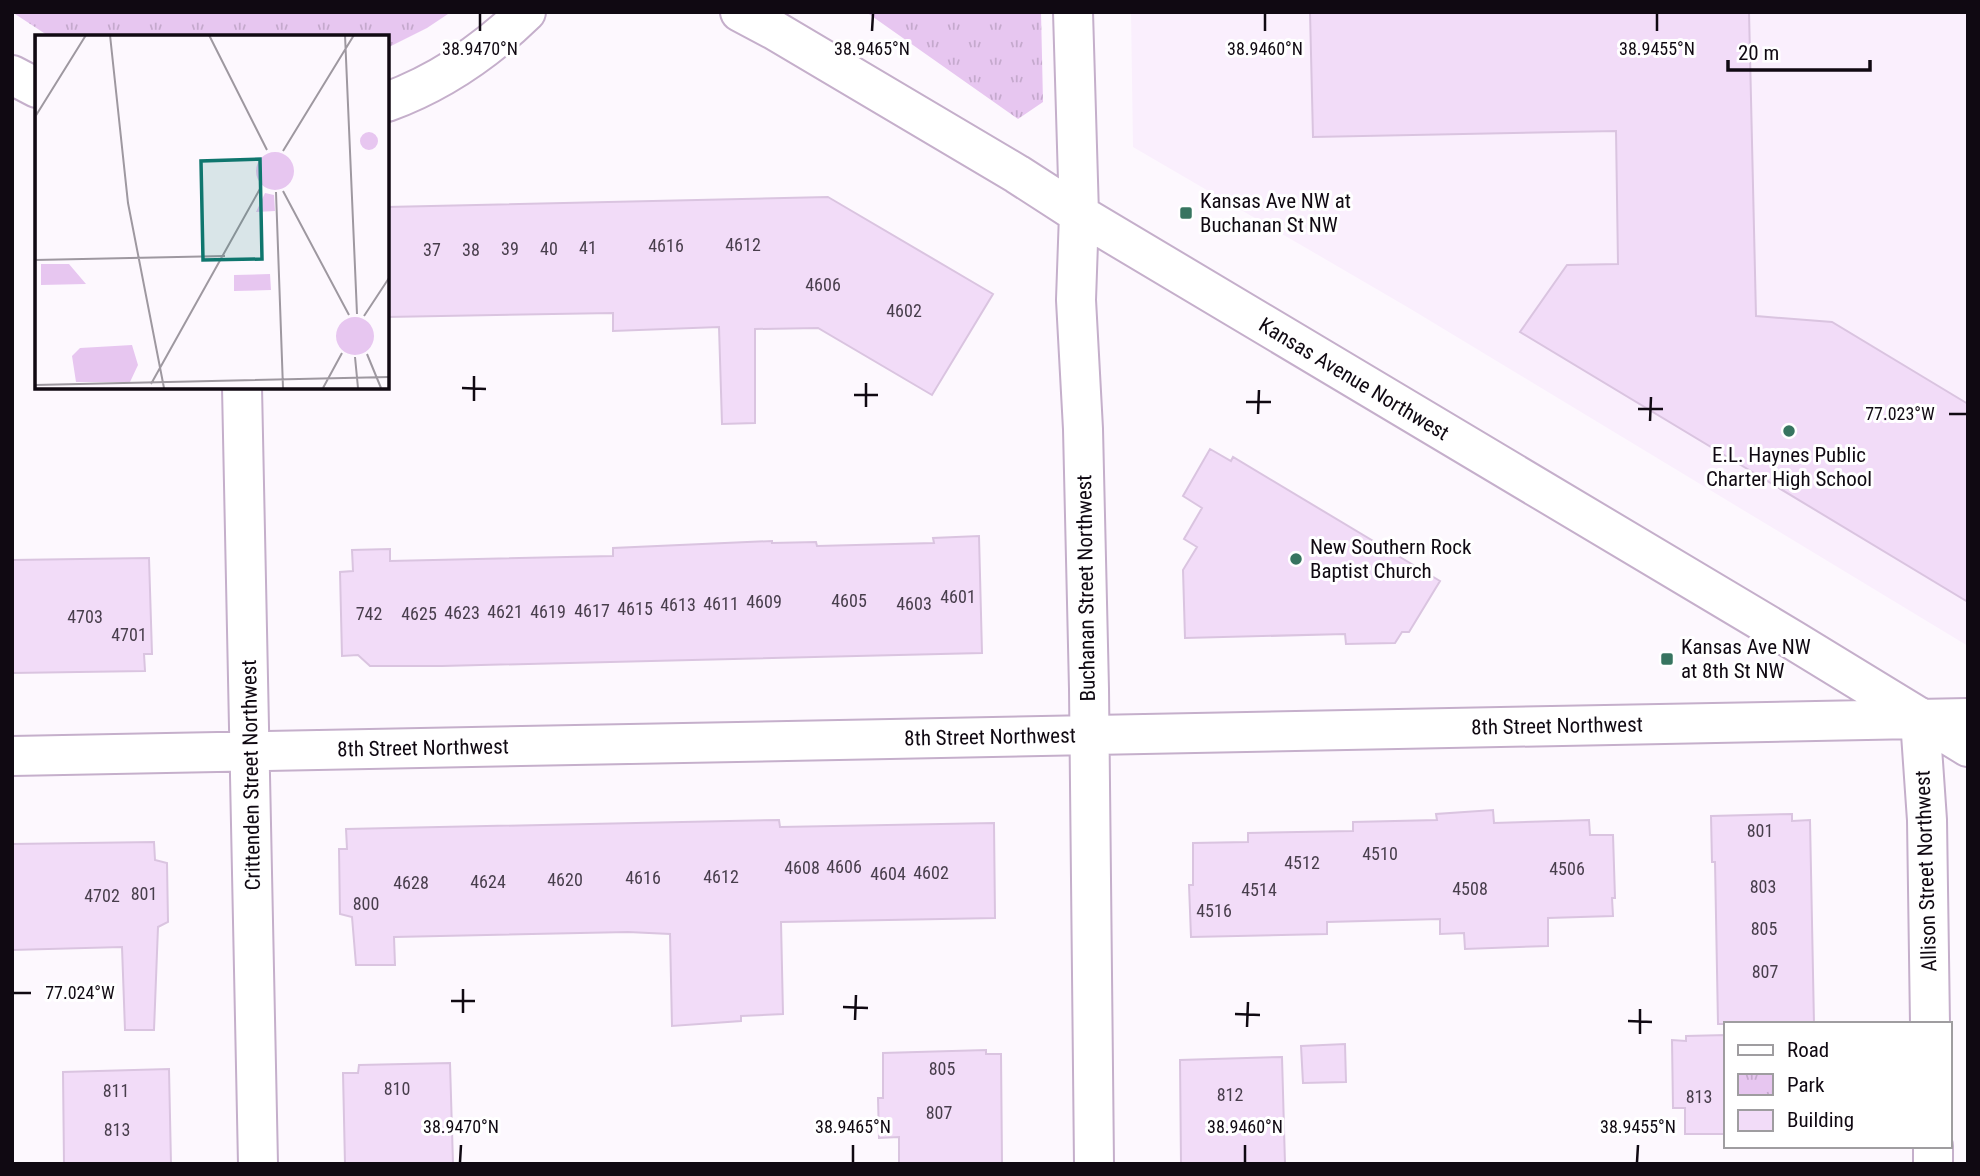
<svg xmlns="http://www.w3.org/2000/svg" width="1980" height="1176" font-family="'Roboto Condensed',sans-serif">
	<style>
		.built { fill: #faeffd }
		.park { fill: url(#park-tufts) }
		.building { fill: #f2dcf8; stroke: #dac4e0; stroke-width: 2 }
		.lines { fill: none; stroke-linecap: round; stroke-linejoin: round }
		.minor-casing { stroke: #c5afcb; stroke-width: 42 }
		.minor { stroke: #fff; stroke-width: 38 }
		.ticks { fill: none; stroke: #100912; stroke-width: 2.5 }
		.poi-dot { fill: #377460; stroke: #fff; stroke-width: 2.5 }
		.labels { text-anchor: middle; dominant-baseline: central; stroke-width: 6; stroke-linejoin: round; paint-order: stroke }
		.number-label { font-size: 18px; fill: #483e4c }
		.poi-label { font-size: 21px; fill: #100912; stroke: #fff; text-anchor: start }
		.street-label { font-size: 21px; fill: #100912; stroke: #fff }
		.inset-road { fill: none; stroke: #9e98a0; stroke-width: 2 }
		.view { fill: #0f766e; fill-opacity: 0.15; stroke: #0f766e; stroke-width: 3.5 }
		.inset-edge { fill: none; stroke: #100912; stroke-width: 3.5 }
		.ticks-label { font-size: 18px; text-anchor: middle; fill: #100912; stroke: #fff; stroke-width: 6; stroke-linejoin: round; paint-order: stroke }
	</style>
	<defs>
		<pattern id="park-tufts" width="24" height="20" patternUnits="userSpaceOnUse" patternTransform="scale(1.75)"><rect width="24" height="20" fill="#e7c6f0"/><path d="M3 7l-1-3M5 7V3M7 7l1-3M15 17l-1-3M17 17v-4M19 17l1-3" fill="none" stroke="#c5a9cd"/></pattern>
	</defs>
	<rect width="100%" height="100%" fill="#fdf8fe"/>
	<!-- built -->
	<path class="built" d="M1131 12H1968V646L1409 308 1133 147Z"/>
	<!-- park -->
	<path class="park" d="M12 12H451L427 28 387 48V37H50Z
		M866 12H1041L1043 102 1018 119Z"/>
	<!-- building -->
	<path class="building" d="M1310 12H1749L1756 316 1832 322 1968 404V602L1520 332 1567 265 1618 264 1616 131 1313 137Z
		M828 197 993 294 932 395 818 328 755 329V423L722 424 719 327 613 331V313L387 317V207Z
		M1210 449 1231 461 1233 457 1440 581 1409 632H1402L1395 643 1346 644 1345 634 1185 638 1183 570 1197 547 1184 539 1202 508 1183 496Z
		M979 536 982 653 442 666H370L358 655 342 656 340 572 353 571 352 550 390 549V561L613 556V548L772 541V543L816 542 817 546 934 543 933 538Z
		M149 558 152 654H144L145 671 12 673V560Z
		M1493 810 1494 823 1589 820 1590 835H1613L1615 898H1612L1613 916 1548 918V946L1465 949 1464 933 1440 934V919L1327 922V934L1191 937 1189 885H1193V843L1248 842V833L1353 831V822L1437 820 1436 814Z
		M1792 814V821L1810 820 1814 1024H1718L1715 862H1712L1711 816Z
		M779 820 780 827 994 823 995 918 781 922 783 1014 741 1016V1021L672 1026 670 934 628 932 394 937 395 965H356L352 917 340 914 339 849H347L346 829Z
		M154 842 155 860 167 863 168 922 158 927 154 1030H125L122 947 12 950V844Z
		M1726 1035V1134H1685V1108H1673L1672 1040 1686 1041V1036Z
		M1345 1044 1346 1082 1303 1083 1301 1046Z
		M986 1050V1054H1001L1002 1164H899V1137L879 1138 878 1098H883V1053Z
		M1282 1057 1285 1164H1181L1180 1060Z
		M450 1063 453 1164H345L343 1073H358L359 1065Z
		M169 1069 171 1164H64L63 1072Z"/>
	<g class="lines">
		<defs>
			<path id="minor" d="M740 12 774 30 1017 174 1079 214 1793 640 1968 747
				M1073 12 1079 214 1076 300 1083 429 1089 689 1094 1164
				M12 75 37 88
				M387 102C439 83 486 51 526 12
				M242 387 258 1164
				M1920 719 1927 820 1930 1024
				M12 756 1968 718
				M1933 1146V1164"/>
		</defs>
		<!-- minor casing -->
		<use href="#minor" class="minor-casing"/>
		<!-- minor -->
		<use href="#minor" class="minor"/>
	</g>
	<!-- ticks -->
	<path class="ticks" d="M480 31V14M872 31 873 14M1265 31V14M1657 31V14M462 388 486 389M854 395H878M474 401V376M1246 402H1271M866 407V383M1638 409H1663M1258 414 1259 390M1949 414H1966M1650 421 1651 397M14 993H31M451 1001H475M843 1007 868 1008M463 1013V989M1235 1014 1260 1015M855 1020 856 995M1628 1021 1652 1022M1247 1027 1248 1002M1640 1034V1009M460 1162 461 1145M853 1162V1145M1245 1162V1145M1637 1162 1638 1145"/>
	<!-- markers -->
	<g class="poi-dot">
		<rect x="1179" y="206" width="14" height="14" rx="3.5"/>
		<circle cx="1789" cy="431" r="7"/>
		<circle cx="1296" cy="559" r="7"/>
		<rect x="1660" y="652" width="14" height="14" rx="3.5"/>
	</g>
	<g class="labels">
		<!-- number labels -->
		<g class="number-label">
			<text x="743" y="244">4612</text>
			<text x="666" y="245">4616</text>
			<text x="588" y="247">41</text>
			<text x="510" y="248">39</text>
			<text x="549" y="248">40</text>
			<text x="432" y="249">37</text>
			<text x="471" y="249">38</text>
			<text x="823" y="284">4606</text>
			<text x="904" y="310">4602</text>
			<text x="958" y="596">4601</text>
			<text x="849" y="600">4605</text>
			<text x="764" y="601">4609</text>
			<text x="721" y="603">4611</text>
			<text x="914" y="603">4603</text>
			<text x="678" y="604">4613</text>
			<text x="635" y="608">4615</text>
			<text x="592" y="610">4617</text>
			<text x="505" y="611">4621</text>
			<text x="548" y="611">4619</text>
			<text x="462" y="612">4623</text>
			<text x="369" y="613">742</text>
			<text x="419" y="613">4625</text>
			<text x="85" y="616">4703</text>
			<text x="129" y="634">4701</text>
			<text x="1760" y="830">801</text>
			<text x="1380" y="853">4510</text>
			<text x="1302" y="862">4512</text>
			<text x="844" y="866">4606</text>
			<text x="802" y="867">4608</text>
			<text x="1567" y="868">4506</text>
			<text x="931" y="872">4602</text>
			<text x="888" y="873">4604</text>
			<text x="721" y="876">4612</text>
			<text x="643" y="877">4616</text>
			<text x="565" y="879">4620</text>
			<text x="488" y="881">4624</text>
			<text x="411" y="882">4628</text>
			<text x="1763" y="886">803</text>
			<text x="1470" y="888">4508</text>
			<text x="1259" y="889">4514</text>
			<text x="144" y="893">801</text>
			<text x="102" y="895">4702</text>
			<text x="366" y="903">800</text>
			<text x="1214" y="910">4516</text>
			<text x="1764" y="928">805</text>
			<text x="1765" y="971">807</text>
			<text x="942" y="1068">805</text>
			<text x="397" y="1088">810</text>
			<text x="116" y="1090">811</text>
			<text x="1230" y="1094">812</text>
			<text x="1699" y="1096">813</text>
			<text x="939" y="1112">807</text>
			<text x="117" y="1129">813</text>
		</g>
		<!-- poi labels -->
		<g class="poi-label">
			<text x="1200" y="201">Kansas Ave NW at<tspan x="1200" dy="24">Buchanan St NW</tspan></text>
			<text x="1789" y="455" text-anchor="middle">E.L. Haynes Public<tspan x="1789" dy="24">Charter High School</tspan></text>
			<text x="1310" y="547">New Southern Rock<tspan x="1310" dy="24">Baptist Church</tspan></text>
			<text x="1681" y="647">Kansas Ave NW<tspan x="1681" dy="24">at 8th St NW</tspan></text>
		</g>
		<!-- street labels -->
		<g class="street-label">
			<text transform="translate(1354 379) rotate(31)">Kansas Avenue Northwest</text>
			<text transform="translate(1086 588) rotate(-91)">Buchanan Street Northwest</text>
			<text transform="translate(1557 726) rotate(-1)">8th Street Northwest</text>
			<text transform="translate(990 737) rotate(-1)">8th Street Northwest</text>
			<text transform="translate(423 748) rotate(-1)">8th Street Northwest</text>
			<text transform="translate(251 775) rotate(-91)">Crittenden Street Northwest</text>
			<text transform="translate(1926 871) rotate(-92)">Allison Street Northwest</text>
		</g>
	</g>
	<!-- overview -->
	<g transform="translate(35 35)">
		<rect width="354" height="354" fill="#fdf8fe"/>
		<path d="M325 106a9 9 0 1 1 18 0a9 9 0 1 1-18 0ZM6 229H34L51 249 6 250ZM235 239 236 255 199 256V240ZM97 310 103 330 95 347H41L37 321 45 313Z" fill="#e7c6f0"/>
		<path d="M221 136a19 19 0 1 1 38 0a19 19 0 1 1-38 0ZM230 158 239 160 240 176 221 177ZM301 301a19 19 0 1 1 38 0a19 19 0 1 1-38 0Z" fill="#e7c6f0"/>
		<path class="inset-road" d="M75 0 93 168 129 353M174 0 232 115M310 0 322 279M0 82 51 0M248 116 319 0M248 156 314 280M241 157 248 353M0 225 190 221M329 281 354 243M332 319 346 353M320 322 323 353M116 349 226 152M0 350 354 342M0 352 1 0M288 353 307 318"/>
		<path class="view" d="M225 124 227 224 168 225 166 126Z"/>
		<rect width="354" height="354" class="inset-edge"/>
	</g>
	<g class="ticks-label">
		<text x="480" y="55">38.9470°N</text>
		<text x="872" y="55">38.9465°N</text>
		<text x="1265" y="55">38.9460°N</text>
		<text x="1657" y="55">38.9455°N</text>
		<text x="1900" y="420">77.023°W</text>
		<text x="80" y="999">77.024°W</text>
		<text x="461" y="1133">38.9470°N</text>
		<text x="853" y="1133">38.9465°N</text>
		<text x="1245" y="1133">38.9460°N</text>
		<text x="1638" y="1133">38.9455°N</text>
	</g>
	<!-- border -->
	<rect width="1980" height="1176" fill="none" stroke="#100912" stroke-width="28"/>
	<!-- legend -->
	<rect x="1724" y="1022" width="228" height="126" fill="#ffffff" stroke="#9f9da0" stroke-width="2"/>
	<rect x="1738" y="1045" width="35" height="10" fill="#ffffff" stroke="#9f9da0" stroke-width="2"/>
	<text x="1787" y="1057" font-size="21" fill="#100912">Road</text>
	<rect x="1738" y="1074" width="35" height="21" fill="url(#park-tufts)" stroke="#9f9da0" stroke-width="2"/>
	<text x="1787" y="1092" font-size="21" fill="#100912">Park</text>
	<rect x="1738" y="1110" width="35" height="21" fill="#f2dcf8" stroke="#9f9da0" stroke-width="2"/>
	<text x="1787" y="1127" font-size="21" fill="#100912">Building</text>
	<!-- scale -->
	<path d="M1728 60v10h142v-10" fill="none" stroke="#100912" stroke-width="3.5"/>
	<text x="1738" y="60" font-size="21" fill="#100912" stroke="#ffffff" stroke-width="5" paint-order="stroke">20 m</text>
</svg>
